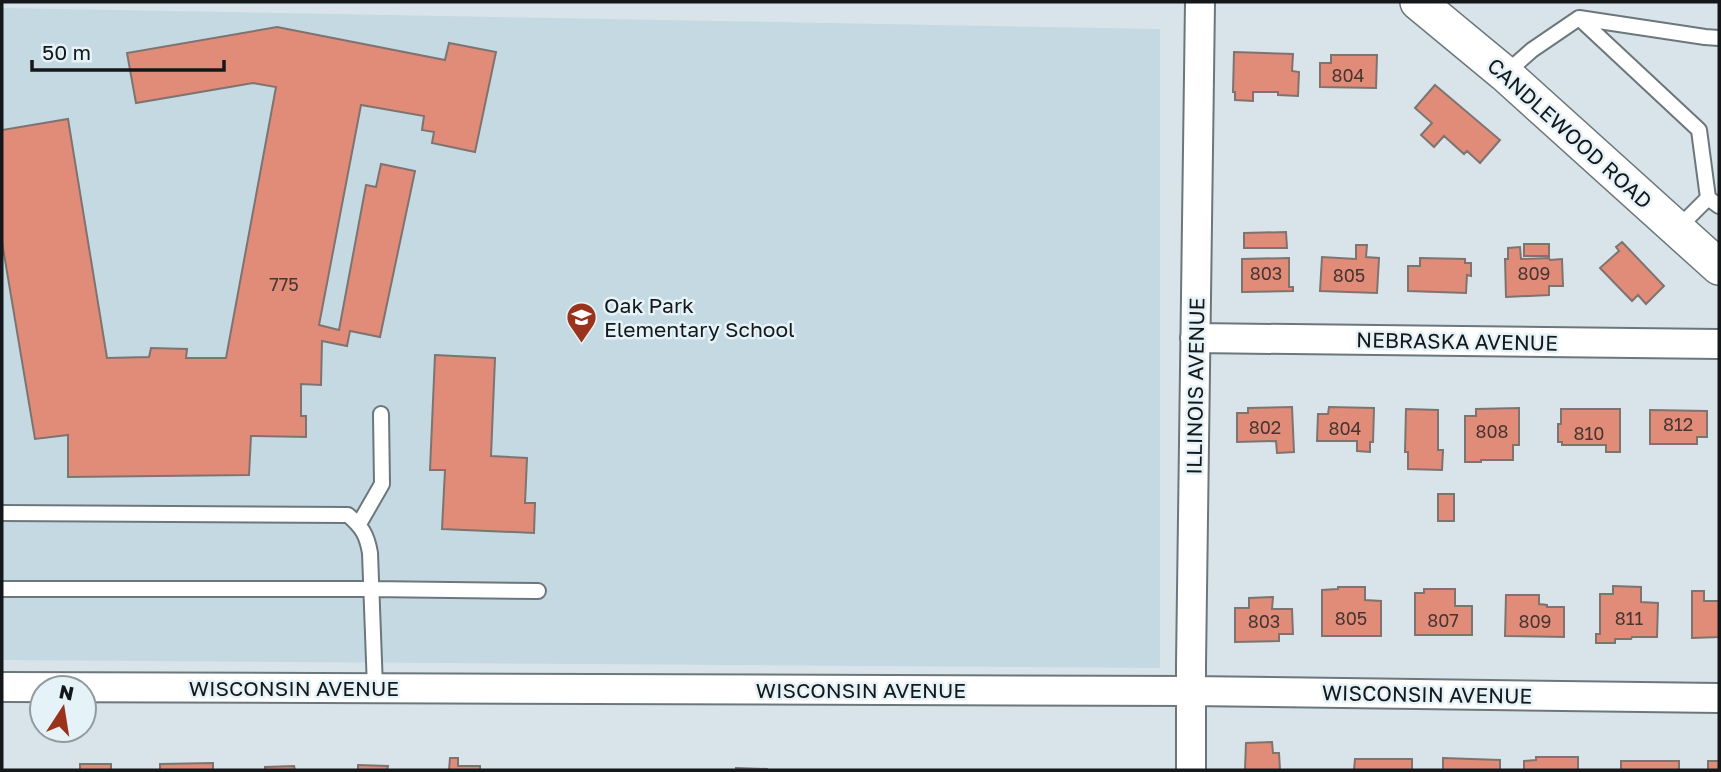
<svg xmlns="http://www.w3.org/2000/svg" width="1721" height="772" font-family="'Golos Text',sans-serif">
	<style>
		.built { fill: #c5d9e3 }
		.building { fill: #e08c78; stroke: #7f7370; stroke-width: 2 }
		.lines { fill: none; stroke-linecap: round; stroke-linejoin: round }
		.service-casing { stroke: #6c777c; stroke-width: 18 }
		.minor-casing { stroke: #6c777c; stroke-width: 32 }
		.tertiary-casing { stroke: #6c777c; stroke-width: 38 }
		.service { stroke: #fff; stroke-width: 14 }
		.minor { stroke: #fff; stroke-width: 28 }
		.tertiary { stroke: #fff; stroke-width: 35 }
		.labels { text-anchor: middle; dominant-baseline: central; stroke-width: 5; stroke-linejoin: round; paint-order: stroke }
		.number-label { font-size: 18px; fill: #473532 }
		.street-label { font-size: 21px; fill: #14181a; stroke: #e5f2f8 }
		.poi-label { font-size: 21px; fill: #14181a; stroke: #e5f2f8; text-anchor: start }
	</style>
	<rect width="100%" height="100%" fill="#d8e4ea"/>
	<!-- built -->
	<path class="built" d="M2 8 1160 29V668L2 660Z"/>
	<!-- building -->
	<path class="building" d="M277 27 445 60 449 43 496 52 475 152 432 143 434 132 422 130 424 116 361 105 319 325 339 330 366 185 376 187 381 164 415 171 380 337 350 331 347 346 322 341 321 385 301 384V416H306V437L251 436 249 475 68 477V435L35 439 2 242V130L68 119 107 358 149 357 151 348 187 349 186 358H226L276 87 253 83 136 103 127 53Z
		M1234 52 1293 54 1292 71 1299 72 1298 96 1278 95V92H1253V101L1235 100V92H1233Z
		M1331 55H1377L1376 88 1320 87V63H1331Z
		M1435 85 1500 140 1480 163 1467 151 1464 154 1444 136 1434 147 1421 135 1432 123 1415 108Z
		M1286 232 1287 248H1244V233Z
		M1622 242 1664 286 1646 304 1638 295 1632 301 1600 268 1619 251 1616 247Z
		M1524 244H1549V256H1524Z
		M1356 245H1367L1366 257 1379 258 1377 293 1320 291 1322 257 1356 259Z
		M1520 247 1521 259 1549 258 1550 260 1562 259 1563 286H1549V295L1506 297 1505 259H1508V248Z
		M1289 258V287H1293V291L1242 292V259Z
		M1420 258 1465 259V263H1471V276L1467 275 1466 293 1408 291V266H1420Z
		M435 355 495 358 491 456 527 458 525 503H535L534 533 442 529 445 470H430Z
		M1292 407 1294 452 1277 453 1276 441 1237 442V413H1248V408Z
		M1329 407 1374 408 1373 442H1370V452L1357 451V441H1317L1318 414H1328Z
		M1519 408V445H1513V460H1481V462H1465V416H1476V409Z
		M1406 409 1438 410V450H1443L1442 470 1408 469V452H1405Z
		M1561 409H1620V452H1606V445H1562V442H1558V424H1561Z
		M1650 410 1707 411V437H1697V444H1650Z
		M1438 494H1454V521H1438Z
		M1613 586 1641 587V602L1658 603 1657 637H1632L1631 639H1615V643H1596V634H1600V594H1613Z
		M1338 587H1365V600L1381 601V636H1322V590L1338 589Z
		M1424 589H1455V606H1472V635H1415V593H1424Z
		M1692 591H1704V601H1719V637L1692 638Z
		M1506 595H1539V604L1547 605V607H1564V637L1505 636Z
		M1273 597 1272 609H1292L1293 634H1279V641L1235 642V608H1249V598Z
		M1272 742 1273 753H1279L1280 770H1245L1246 743Z
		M1536 757H1578V770H1524V761L1536 760Z
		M450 758H458V766H480V770H449Z
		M1443 758 1500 760V770H1443Z
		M1355 759H1412V770H1354Z
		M1621 761H1679V770H1621Z
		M1708 761H1719V770H1708Z
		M213 763V770H160V764Z
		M80 764H111V770H80Z
		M358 765 388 766 387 770H358Z
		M294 766 295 770H265V767Z
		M736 768 767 769V770H736Z"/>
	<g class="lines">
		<defs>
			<path id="service" d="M1579 18 1699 130 1708 198
				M1506 73 1532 50 1579 18 1705 37 1719 38
				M1677 229 1708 198 1719 206
				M2 513 348 515C362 527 367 535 370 553L375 688
				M359 524 382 484 381 414
				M2 589H371L538 591"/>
			<path id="minor" d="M1195 338 1719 344
				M2 687 1190 691 1719 698
				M1191 770V665L1200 2"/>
			<path id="tertiary" d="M1418 2 1505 74 1719 267"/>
		</defs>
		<!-- service casing -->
		<use href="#service" class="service-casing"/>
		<!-- minor casing -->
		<use href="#minor" class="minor-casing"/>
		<!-- tertiary casing -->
		<use href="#tertiary" class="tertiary-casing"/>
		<!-- service -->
		<use href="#service" class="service"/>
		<!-- minor -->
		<use href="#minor" class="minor"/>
		<!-- tertiary -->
		<use href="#tertiary" class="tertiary"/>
	</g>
	<!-- icons -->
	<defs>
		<symbol id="school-pin" viewBox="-11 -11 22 30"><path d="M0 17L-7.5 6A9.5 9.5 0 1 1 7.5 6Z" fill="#9b321b" stroke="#e5f2f8"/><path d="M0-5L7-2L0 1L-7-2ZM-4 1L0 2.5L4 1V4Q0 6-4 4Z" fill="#fff"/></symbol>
	</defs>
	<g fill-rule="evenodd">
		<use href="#school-pin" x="564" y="300" width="35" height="47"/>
	</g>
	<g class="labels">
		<!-- number labels -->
		<g class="number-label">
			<text x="1348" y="75">804</text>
			<text x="1266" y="273">803</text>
			<text x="1534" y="273">809</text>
			<text x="1349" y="275">805</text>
			<text x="284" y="284">775</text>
			<text x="1678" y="424">812</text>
			<text x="1265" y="427">802</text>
			<text x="1345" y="428">804</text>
			<text x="1492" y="431">808</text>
			<text x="1589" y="433">810</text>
			<text x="1351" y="618">805</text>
			<text x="1629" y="618">811</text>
			<text x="1443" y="620">807</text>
			<text x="1264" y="621">803</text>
			<text x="1535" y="621">809</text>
		</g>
		<!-- street labels -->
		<g class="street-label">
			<text transform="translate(1570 133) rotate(42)">CANDLEWOOD ROAD</text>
			<text transform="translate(1457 341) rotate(1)">NEBRASKA AVENUE</text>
			<text transform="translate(1195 386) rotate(-89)">ILLINOIS AVENUE</text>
			<text x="294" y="688">WISCONSIN AVENUE</text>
			<text x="861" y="690">WISCONSIN AVENUE</text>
			<text transform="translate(1427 694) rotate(1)">WISCONSIN AVENUE</text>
		</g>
		<!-- poi labels -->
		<g class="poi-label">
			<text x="604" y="305">Oak Park<tspan x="604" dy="24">Elementary School</tspan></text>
		</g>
	</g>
	<!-- border -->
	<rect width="1721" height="772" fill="none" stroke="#14181a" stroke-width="7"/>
	<!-- north arrow -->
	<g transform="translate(63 709) rotate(12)"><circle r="33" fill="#e5f2f8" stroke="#919b9f" stroke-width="2"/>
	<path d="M0-5L12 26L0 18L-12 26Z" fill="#9b321b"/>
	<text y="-10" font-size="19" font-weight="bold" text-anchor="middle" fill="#14181a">N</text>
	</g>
	<!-- scale -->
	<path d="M32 60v10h192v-10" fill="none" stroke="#14181a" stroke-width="3.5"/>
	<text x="42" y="60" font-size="21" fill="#14181a" stroke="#e5f2f8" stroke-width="5" paint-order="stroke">50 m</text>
</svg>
